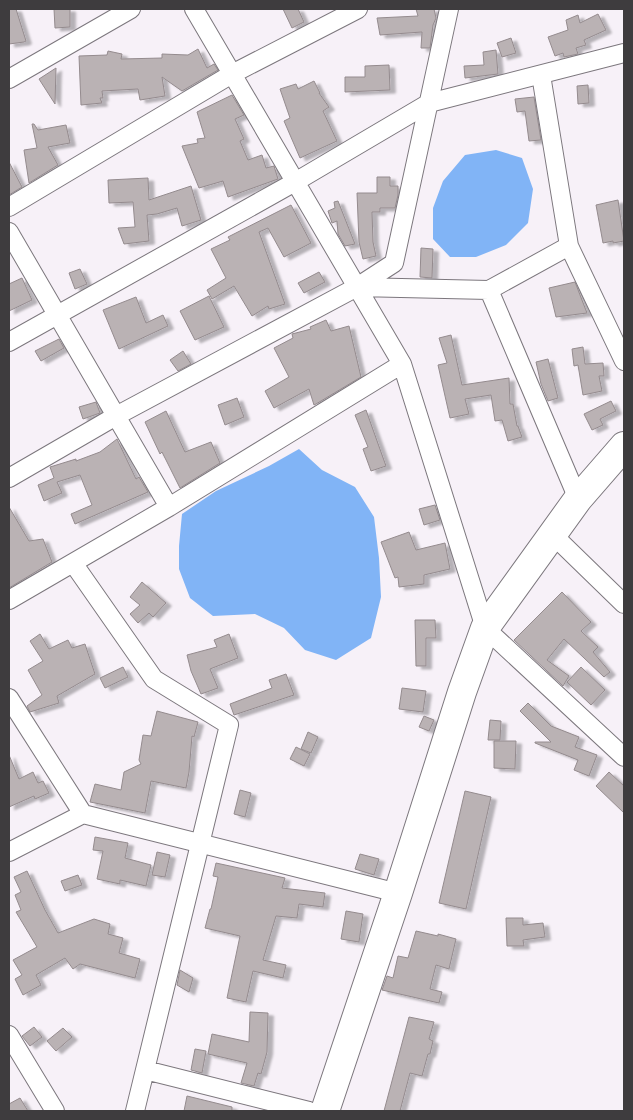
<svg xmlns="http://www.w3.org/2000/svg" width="633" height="1120" font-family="'Public Sans',sans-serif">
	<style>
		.water { fill: #81b4f6 }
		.building { fill: #bab2b4; stroke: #948b8e; filter: url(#shadow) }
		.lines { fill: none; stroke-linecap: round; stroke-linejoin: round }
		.street-casing { stroke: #7c777d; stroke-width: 20 }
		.highway-casing { stroke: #7c777d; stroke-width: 30 }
		.street { stroke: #fff; stroke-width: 18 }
		.highway { stroke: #fff; stroke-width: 28 }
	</style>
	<defs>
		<filter id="shadow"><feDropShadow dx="5.5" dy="3" stdDeviation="1" flood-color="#0004"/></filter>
	</defs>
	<rect width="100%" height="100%" fill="#f7f1f8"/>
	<!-- water -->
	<path class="water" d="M496 150 522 158 533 189 528 223 506 245 476 257H450L433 239V208L443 181 465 155Z
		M299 449 322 470 355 487 374 517 379 558 381 597 371 638 336 660 305 650 284 628 255 614 213 616 190 598 179 569V546L182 514 216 491 269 466Z"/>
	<!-- building -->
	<path class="building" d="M9 9H16L26 41 24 42 9 44Z
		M54 9H70V27L55 28Z
		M283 9H298L304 22 292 28Z
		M416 9H434L436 18 433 25 430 48H421L422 32 380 35 377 18 418 16Z
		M598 14 606 30 584 40 586 45 576 48 578 54 564 57 563 53 555 56 548 37 568 30 566 20 578 15 580 23Z
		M511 38 516 53 502 57 497 43Z
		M198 49 207 68 214 64 218 70 182 91 162 77 165 96 140 100 138 89 102 91 103 98H100L102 103 81 105 79 56 107 55 108 51 122 54 121 59 162 58V54L188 55Z
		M496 50 498 74 465 78 464 66 484 65 483 52Z
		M389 65 390 90 345 92V77H365V66Z
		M56 68 55 104 39 79Z
		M314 81 320 93H319L329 107 323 111 337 141 300 158 284 121 290 118 280 89 296 84 298 89Z
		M588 85 589 103 578 104 577 86Z
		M232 95 244 115 235 119 244 139 240 141 248 160 262 155 266 168 274 166 278 179 228 197 223 181 199 188 182 146 198 143 197 139 205 138 197 112Z
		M534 97 541 140 529 141 525 111 517 112 515 99Z
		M32 124H34L38 130 66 125 70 143 48 147 58 165 29 183 24 150 37 148Z
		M9 162 22 187 9 195Z
		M377 177H390V186H398V195L395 208H380V212H372L373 242 376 256 363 259 359 242 357 193H377Z
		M148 178 149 200 191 186 201 220 182 226 177 208 157 214 147 215 149 241 124 244 118 228 135 227 133 202 109 203 108 180Z
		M618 200 624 241 613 243V241L603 243 596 205Z
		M338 201 355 244 345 246 338 234 337 221 332 223 328 211 335 208 334 202Z
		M291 205 311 243 284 257 268 228 259 232 285 304 269 309 268 306 252 316 234 286 212 299 207 290 226 278 211 249 230 240 228 237Z
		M421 248 433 249 432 278 420 277Z
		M80 269 87 284 75 289 69 273Z
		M319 272 325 282 304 293 298 283Z
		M22 278 32 300 9 311V284Z
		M575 282 587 313 556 317 549 288Z
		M209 296 224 327 195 340 180 311Z
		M136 297 146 323 163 315 168 326 119 349 103 310Z
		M326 320 331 331 349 326 361 377 316 404 314 405 309 389 274 408 265 391 289 377 274 348 293 338 292 334 311 329 310 327Z
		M451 335 462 385 509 378 510 404H513L517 426H518L522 437 508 441 502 420 495 421 491 395 465 399 469 414 450 418 438 365 447 363 439 338Z
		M59 339 64 348 41 361 35 351Z
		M583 347 585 364 603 363 604 376H599L602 391 583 395 578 365 574 366 572 349Z
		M183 351 191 364 178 371 170 360Z
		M548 359 558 398 548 401 541 384 536 362Z
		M237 398 244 417 225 425 218 405Z
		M611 401 616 411 600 419 603 425 592 430 584 414Z
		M96 402 100 413 83 419 79 407Z
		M366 410 386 466 371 471 363 449 368 447 355 415Z
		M166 411 185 452 211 442 220 463 180 488 162 452 160 454 145 422Z
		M117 439 136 479 139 477 148 492 75 524 71 514 92 505 80 475 57 482 62 493 44 501 38 485 54 478 50 467 76 459V461L100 452Z
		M435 505 440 520 424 525 419 509Z
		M9 507 29 541 43 539 52 562 9 588Z
		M409 532 416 550 445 543 450 569 424 575V584L399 587 398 577 395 578 381 542Z
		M142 582 166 603 153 617 149 613 138 623 130 614 140 605 130 597Z
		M562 592 591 622 581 631 598 647 593 652 610 672 604 677 564 639 547 660 569 676 563 686 514 640Z
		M415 620H435L436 638H426V666H416Z
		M40 634 49 649 68 640 72 648 85 644 95 674 57 696 59 703 30 712 27 706 42 695 28 670 43 661 30 641Z
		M229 634 238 658 210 669 218 688 201 694 191 671 187 655 217 647 214 640Z
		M123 667 128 677 105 688 100 678Z
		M581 667 605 690 591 705 567 682Z
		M286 674 294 695 234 715 230 704 272 688 269 680Z
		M402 688 426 691 423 712 399 709Z
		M528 703 551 726 579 737 575 747 597 755 589 776 574 770 578 760 535 743V742H551L520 711Z
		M157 711 198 722 194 737 192 736 189 772 186 788 151 781 145 813 90 802 95 784 121 790 124 772 141 764 139 760 143 735 151 736Z
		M424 716 434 720 429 731 419 727Z
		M490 720 501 721 500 740H488Z
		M308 732 318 737 311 753 301 749Z
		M494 741H516L515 769 494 768Z
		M296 747 310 754 304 766 290 759Z
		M9 755 19 779 33 772 38 783 43 781 49 793 35 799 34 796 9 807Z
		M609 772 624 786V813L596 786Z
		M240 790 251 793 245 817 234 814Z
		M465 791 491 797 466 909 439 903Z
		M95 837 128 843 125 858 151 865 146 886 120 880V884L97 879 103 851 93 850Z
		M157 852 170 855 165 877 152 875Z
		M360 854 379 859 374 875 355 869Z
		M216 863 285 878 282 888 325 893 323 907 299 904 297 918 276 916 263 960 286 965 283 978 253 971 246 1002 227 998 240 936 205 928 210 909H211L218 877 213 876Z
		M27 871 45 910 58 933 94 919 110 924 108 934 123 938 119 953 140 959 135 978 80 964 73 969 65 958 36 975 41 985 23 995 15 979 22 975 13 960 37 947 16 912 21 910 15 895 21 892 14 877Z
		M78 875 82 885 65 891 61 881Z
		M346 911 363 914 359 942 341 939Z
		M506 918H523V925L543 923 545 937 523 940 524 946H507Z
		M416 931 438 936V934L456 939 449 969 436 965 430 989 442 992 439 1003 382 990 387 976 393 978 398 956 408 958Z
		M180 970 193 978 189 992 177 985Z
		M250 1012 268 1013 267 1052 261 1074 258 1073 254 1086 241 1083 247 1063 208 1054 212 1034 249 1042Z
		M409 1017 434 1022 429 1039 433 1041 430 1054H428L422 1076 410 1073 400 1111H384Z
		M34 1027 42 1037 30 1046 22 1036Z
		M63 1028 72 1037 56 1051 47 1041Z
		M195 1049 206 1051 202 1073 191 1070Z
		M187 1096 232 1107V1111H184Z
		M20 1098 28 1111H9V1104Z"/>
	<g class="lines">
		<defs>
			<path id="street" d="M194 9 402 364 485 628 624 757
				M541 75 569 246 624 361
				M9 79 131 9
				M9 207 232 74 358 9
				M9 232 169 507
				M357 287 489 290 569 246
				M489 290 578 499
				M9 342 295 182 429 103 624 53
				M9 478 116 416 357 287 394 263 449 9
				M552 534 624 604
				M73 563 154 679 229 725 135 1111
				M9 600 169 507 402 364
				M9 698 83 814
				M9 852 83 814 398 893
				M9 1035 55 1111
				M145 1070 309 1111"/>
			<path id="highway" d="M325 1111 398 893 462 692 485 628 578 499 624 446"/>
		</defs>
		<!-- street casing -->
		<use href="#street" class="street-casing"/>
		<!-- highway casing -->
		<use href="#highway" class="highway-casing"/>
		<!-- street -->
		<use href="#street" class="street"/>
		<!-- highway -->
		<use href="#highway" class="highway"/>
	</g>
	<!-- border -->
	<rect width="633" height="1120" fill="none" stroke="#3e3c3e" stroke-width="20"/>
</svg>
